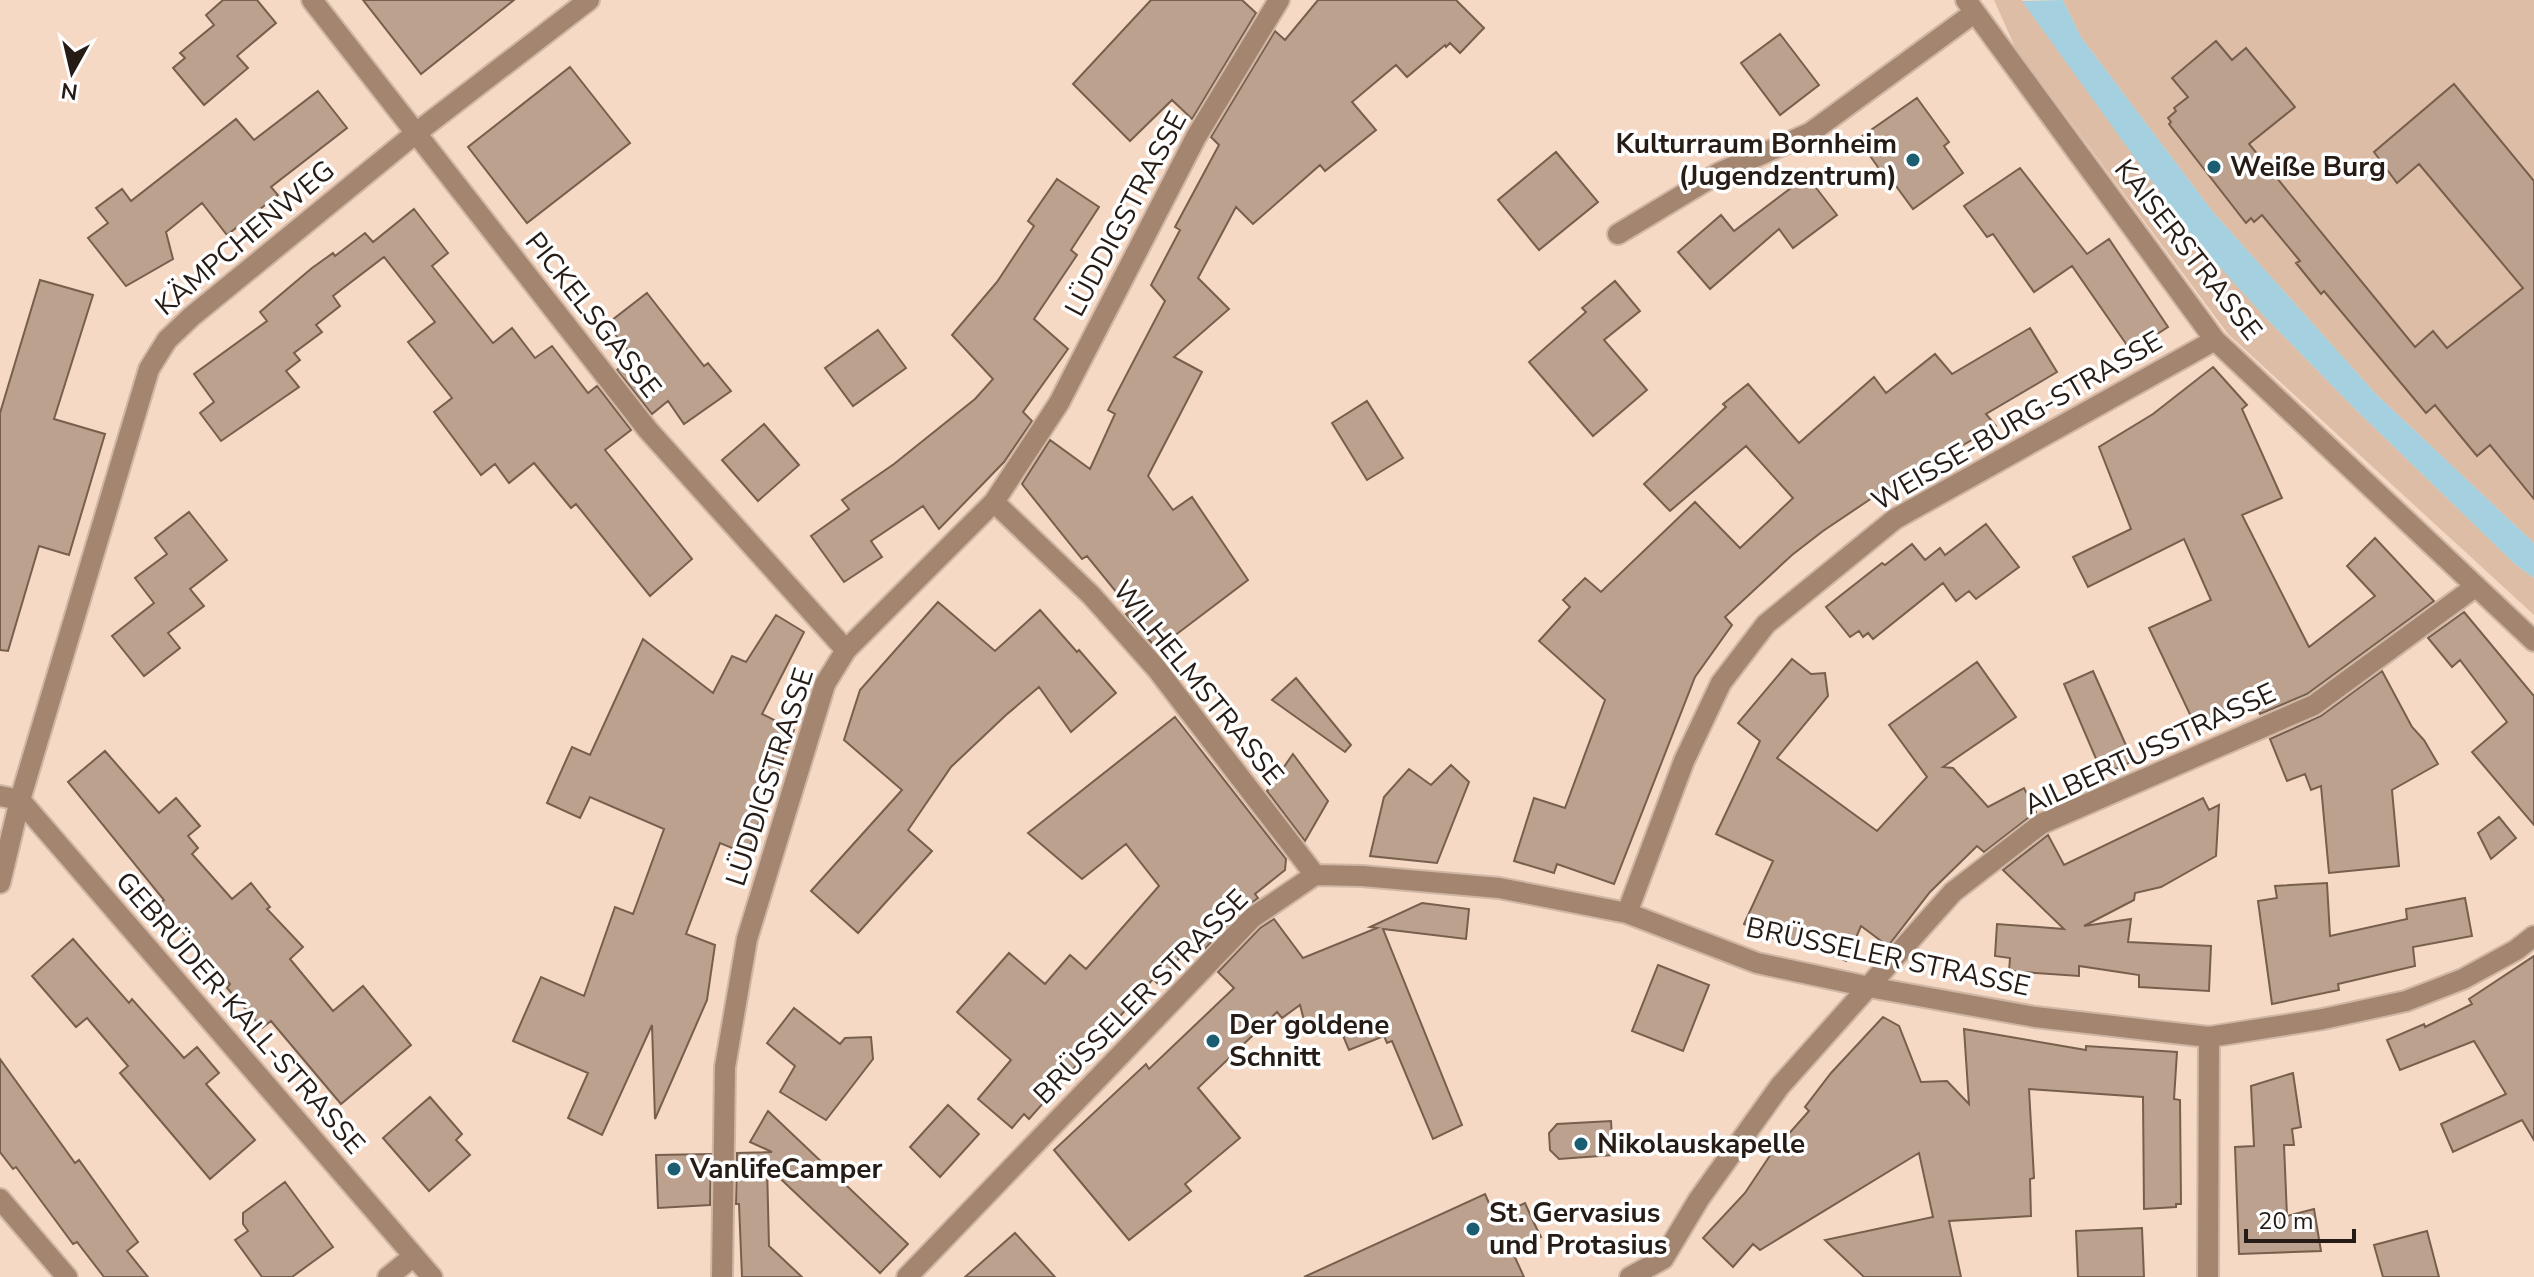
<svg xmlns="http://www.w3.org/2000/svg" width="2534" height="1277" font-family="'Nunito Sans',sans-serif">
	<style>
		.green { fill: #debda6 }
		.water { fill: #a5d0df }
		.building { fill: #bca18e; stroke: #775f4d; stroke-width: 2 }
		.lines { fill: none; stroke-linecap: round; stroke-linejoin: round }
		.minor-casing { stroke: #d0b7a5; stroke-width: 24 }
		.minor { stroke: #a48670; stroke-width: 20 }
		.poi-dot { fill: #1b5e72; stroke: #fff; stroke-width: 3 }
		.labels { text-anchor: middle; dominant-baseline: central; stroke-width: 7; stroke-linejoin: round; paint-order: stroke }
		.poi-label { font-size: 28px; font-weight: bold; fill: #261c15; stroke: #fff; text-anchor: start }
		.street-label { font-size: 28px; fill: #261c15; stroke: #fff }
	</style>
	<rect width="100%" height="100%" fill="#f5d9c5"/>
	<!-- green -->
	<path class="green" d="M1994 0H2022L2264 316 2356 410 2516 565 2534 578V615L2228 334 2015 47Z
		M2063 0H2534V543L2376 394 2213 212 2081 37Z"/>
	<!-- water -->
	<path class="water" d="M2063 0 2081 37 2213 212 2376 394 2534 543V578L2516 565 2356 410 2264 316 2189 233 2022 1Z"/>
	<!-- building -->
	<path class="building" d="M223 0H257L276 23 237 56 248 68 204 105 173 68 185 58 180 53 214 25 206 15Z
		M363 0H514L421 74Z
		M1151 0H1242L1256 13 1192 119 1172 100 1130 141 1073 84Z
		M1318 0H1456L1484 28 1460 53 1450 43 1446 47 1445 45 1407 77 1396 65 1352 102 1376 130 1325 171 1320 165 1253 224 1236 207 1198 278 1229 309 1174 357 1202 372 1148 476 1173 510 1192 497 1248 580 1157 649 1126 614 1131 610 1087 556 1082 559 1022 484 1050 440 1090 469 1115 414 1108 410 1165 301 1151 285 1180 230 1175 227 1219 145 1211 137 1275 31 1285 40Z
		M1780 34 1819 85 1780 115 1741 63Z
		M2216 41 2232 60 2246 48 2295 107 2249 144 2415 347 2433 331 2447 348 2523 288 2419 164 2397 183 2374 152 2454 84 2534 181V499L2490 445 2477 456 2435 405 2426 413 2324 291 2321 294 2296 263 2300 261 2262 215 2254 222 2251 218 2246 223 2169 124 2171 122 2168 118 2176 111 2174 108 2188 97 2172 78Z
		M570 67 630 143 527 223 468 147Z
		M318 91 347 128 271 187 278 195 227 235 202 203 166 232 173 259 126 286 88 238 108 223 96 208 122 189 131 201 236 119 254 140Z
		M1917 98 1949 142 1944 146 1963 173 1913 209 1893 182 1890 184 1858 139Z
		M1556 152 1598 202 1539 250 1498 200Z
		M2020 168 2087 254 2109 239 2168 327 2131 351 2072 266 2034 292 1993 234 1987 237 1964 206Z
		M1807 176 1837 215 1793 248 1779 229 1710 289 1678 252 1721 215 1734 231Z
		M1057 179 1099 207 1071 250 1077 255 1034 319 1068 349 1023 412 1032 421 1004 462 939 529 923 506 871 541 882 557 844 582 811 536 849 509 842 500 894 464 975 399 993 379 952 335 997 282 1034 226 1028 221Z
		M414 209 448 253 432 266 493 343 512 328 535 358 552 346 588 393 597 386 631 430 605 450 692 559 650 596 576 504 571 508 534 463 509 483 495 464 481 475 434 412 452 398 408 342 435 322 384 257 333 296 340 306 316 325 322 332 294 353 300 360 286 371 299 387 221 441 200 413 214 402 194 374 267 321 260 312 312 268 333 253 335 256 365 233 373 242Z
		M40 280 93 295 54 419 105 434 69 555 39 546 8 651 0 650V413Z
		M1615 281 1640 311 1604 340 1647 390 1593 436 1529 362 1586 312 1582 308Z
		M647 293 704 366 708 363 731 391 684 424 668 401 652 414 617 370 633 357 607 324Z
		M2030 328 2057 372 1986 414 1996 426 1875 496 1823 531 1792 555 1725 617 1732 625 1695 677 1614 884 1557 864 1554 873 1514 861 1534 798 1565 808 1605 700 1539 641 1570 607 1563 600 1585 578 1601 592 1695 502 1740 548 1793 498 1746 446 1670 511 1644 484 1726 407 1723 404 1748 384 1799 443 1874 377 1886 393 1935 354 1952 374Z
		M878 330 906 368 853 406 825 368Z
		M2213 367 2247 405 2242 409 2282 498 2242 515 2309 647 2375 596 2347 566 2375 538 2434 601 2307 694 2260 714 2252 696 2195 725 2149 628 2211 600 2184 539 2088 587 2073 557 2131 529 2099 447 2153 414Z
		M1367 401 1403 458 1367 480 1332 423Z
		M764 424 799 465 758 501 722 460Z
		M189 512 227 560 190 589 204 606 168 633 180 648 144 676 112 636 154 603 135 578 167 554 155 538Z
		M1986 524 2019 567 1976 599 1969 591 1956 601 1943 583 1873 639 1868 633 1863 637 1859 631 1850 637 1826 607 1882 563 1885 565 1912 544 1925 560 1940 548 1945 555Z
		M938 602 995 651 1040 610 1077 652 1079 650 1116 693 1071 732 1039 687 1006 715 951 767 908 830 932 851 858 933 811 891 902 790 844 740 860 690Z
		M2464 612 2534 696V825L2472 752 2507 722 2460 660 2452 667 2428 638Z
		M776 615 804 632 762 714 794 730 747 854 720 843 686 934 715 945 707 1000 655 1119 652 1025 602 1135 568 1118 588 1073 513 1041 541 977 584 996 615 907 633 914 664 829 590 797 580 818 547 803 572 747 590 755 643 639 713 693 732 656 746 662Z
		M1792 659 1811 674 1825 673 1828 696 1777 758 1877 831 1927 777 1889 725 1977 662 2016 717 1943 767 1953 768 1988 807 2024 788 2036 812 1984 852 1977 846 1930 892 1888 946 1861 926 1846 961 1797 939 1793 948 1744 924 1773 861 1716 834 1760 741 1738 723Z
		M2093 671 2133 761 2103 775 2064 684Z
		M2382 671 2412 727 2424 740 2438 764 2392 790 2399 866 2329 873 2321 786 2311 790 2305 774 2287 781 2270 739 2321 716Z
		M1296 678 1351 745 1345 752 1272 700Z
		M1175 717 1286 859 1285 870 1255 894 1258 898 1243 909 1199 955 1190 946 1157 983 1153 979 1029 1119 1024 1114 1012 1128 978 1099 1011 1060 957 1012 1009 953 1045 984 1070 955 1086 969 1159 886 1126 844 1082 879 1028 833Z
		M105 751 159 813 176 798 200 826 188 836 198 848 192 854 232 899 251 883 270 907 267 909 303 947 290 959 333 1011 363 986 411 1045 341 1104 271 1021 262 1028 227 988 230 984 158 905 164 900 68 782Z
		M1293 754 1328 801 1305 841 1267 791Z
		M1451 765 1469 782 1437 863 1370 856 1384 797 1409 769 1431 785Z
		M2203 798 2209 810 2219 805 2216 856 2161 887 2135 893 2134 900 2084 926 2131 919 2128 942 2211 946 2209 991 2139 987V975L2079 966V976L2009 971 2010 958 1995 956 1997 924 2064 929 2003 870 2048 835 2064 865Z
		M2499 817 2516 838 2491 859 2478 833Z
		M2327 883 2330 936 2407 919 2406 909 2465 898 2472 936 2413 947 2415 966 2338 984 2339 990 2272 1004 2258 901 2277 898 2275 886Z
		M1422 903 1469 909 1466 939 1383 929 1462 1125 1433 1139 1392 1041 1387 1043 1384 1036 1349 1050 1339 1026 1308 1035 1300 1005 1282 1018 1277 1012 1198 1088 1240 1138 1185 1184 1191 1191 1129 1240 1054 1150 1146 1064 1149 1069 1234 988 1218 972 1260 928 1274 919 1303 958 1377 928 1370 927Z
		M73 939 129 1003 132 999 184 1058 197 1047 219 1073 206 1084 255 1140 210 1179 120 1073 128 1066 87 1018 76 1027 32 976Z
		M2534 956V1140L2522 1120 2453 1152 2441 1124 2506 1094 2474 1041 2400 1070 2387 1040 2424 1024 2425 1027 2472 1004 2469 999Z
		M1658 965 1709 985 1683 1051 1632 1031Z
		M794 1008 840 1044 845 1038 871 1037 873 1059 826 1120 780 1092 795 1066 767 1043Z
		M1883 1017 1899 1026 1921 1082 1947 1081 1969 1104 1964 1029 2086 1050V1046L2177 1052 2174 1099 2180 1100 2181 1204H2176V1207L2144 1209 2143 1097 2029 1089 2034 1178 2030 1179 2031 1216 1949 1221 1961 1277H1864L1825 1240 1933 1217 1919 1153 1760 1250 1753 1244 1733 1267 1703 1238 1745 1193 1771 1154 1809 1111 1805 1107 1831 1073Z
		M0 1059 75 1163 79 1160 138 1242 127 1251 148 1277H104L77 1242 73 1244 16 1167 13 1169 0 1152Z
		M2293 1073 2301 1127 2292 1129 2294 1145H2284L2287 1216 2314 1209 2321 1251 2239 1254 2235 1147 2254 1146 2251 1086Z
		M430 1097 462 1134 456 1140 470 1155 429 1191 383 1138Z
		M948 1105 979 1134 940 1177 910 1147Z
		M768 1111 908 1244 880 1273 767 1166 769 1246 802 1277H742L739 1204H736L737 1153 772 1152 750 1142Z
		M1611 1121 1613 1155 1559 1159 1550 1150 1549 1133 1557 1124Z
		M711 1154 710 1205 658 1208 656 1155Z
		M285 1182 333 1247 292 1277H262L235 1240 248 1231 243 1224V1213Z
		M1485 1194 1495 1217 1525 1203 1533 1221 1541 1237 1512 1251 1524 1277H1304Z
		M2142 1228 2144 1277H2078L2076 1231Z
		M2427 1231 2439 1277H2383L2374 1245Z
		M1015 1233 1055 1277H965Z"/>
	<g class="lines">
		<defs>
			<path id="minor" d="M312 0 648 430 846 650
				M1966 0 2215 340 2534 641
				M1618 234 1719 173 1810 133 1974 13
				M994 502 1091 595 1156 668 1315 875
				M0 796 20 800 432 1277
				M0 883 20 800 149 369 167 340 191 317 416 133 589 0
				M1627 913 1684 761 1721 683 1766 624 1895 519 2215 340
				M0 1199 67 1277
				M388 1277 414 1256
				M722 1277 725 1067 747 939 825 684 846 650 994 502 1059 403 1196 137 1279 0
				M907 1277 1252 918 1315 875 1362 876 1499 888 1627 913 1757 963 1869 987 2035 1017 2209 1037 2323 1019 2406 1001 2463 979 2516 950 2534 936
				M1630 1277 1663 1259 1699 1199 1780 1086 1953 892 2041 824 2314 705 2475 587
				M2208 1277 2209 1037"/>
		</defs>
		<!-- minor casing -->
		<use href="#minor" class="minor-casing"/>
		<!-- minor -->
		<use href="#minor" class="minor"/>
	</g>
	<!-- markers -->
	<g class="poi-dot">
		<circle cx="1913" cy="160" r="8"/>
		<circle cx="2214" cy="167" r="8"/>
		<circle cx="1213" cy="1041" r="8"/>
		<circle cx="1581" cy="1144" r="8"/>
		<circle cx="674" cy="1169" r="8"/>
		<circle cx="1473" cy="1229" r="8"/>
	</g>
	<g class="labels">
		<!-- poi labels -->
		<g class="poi-label">
			<text x="1897" y="144" text-anchor="end">Kulturraum Bornheim<tspan x="1897" dy="32">(Jugendzentrum)</tspan></text>
			<text x="2230" y="167">Weiße Burg</text>
			<text x="1229" y="1025">Der goldene<tspan x="1229" dy="32">Schnitt</tspan></text>
			<text x="1597" y="1144">Nikolauskapelle</text>
			<text x="690" y="1169">VanlifeCamper</text>
			<text x="1489" y="1213">St. Gervasius<tspan x="1489" dy="32">und Protasius</tspan></text>
		</g>
		<!-- street labels -->
		<g class="street-label">
			<text transform="translate(1126 214) rotate(-62)">LÜDDIGSTRASSE</text>
			<text transform="translate(245 238) rotate(-40)">KÄMPCHENWEG</text>
			<text transform="translate(2188 250) rotate(52)">KAISERSTRASSE</text>
			<text transform="translate(593 315) rotate(52)">PICKELSGASSE</text>
			<text transform="translate(2017 421) rotate(-30)">WEISSE-BURG-STRASSE</text>
			<text transform="translate(1198 683) rotate(51)">WILHELMSTRASSE</text>
			<text transform="translate(2150 749) rotate(-25)">AILBERTUSSTRASSE</text>
			<text transform="translate(770 777) rotate(-72)">LÜDDIGSTRASSE</text>
			<text transform="translate(1888 957) rotate(12)">BRÜSSELER STRASSE</text>
			<text transform="translate(1141 997) rotate(-45)">BRÜSSELER STRASSE</text>
			<text transform="translate(240 1013) rotate(49)">GEBRÜDER-KALL-STRASSE</text>
		</g>
	</g>
	<!-- north arrow -->
	<g transform="translate(72 72) rotate(188)" stroke="#ffffff" stroke-width="6" paint-order="stroke">
	<path d="M0-6L14 30L0 20L-14 30Z" fill="#261c15"/>
	<text y="-12" font-size="22" font-weight="bold" text-anchor="middle" fill="#261c15">N</text>
	</g>
	<!-- scale -->
	<path d="M2246 1229v12h108v-12" fill="none" stroke="#261c15" stroke-width="4"/>
	<text x="2258" y="1229" font-size="24" fill="#261c15" stroke="#ffffff" stroke-width="6" paint-order="stroke">20 m</text>
</svg>
